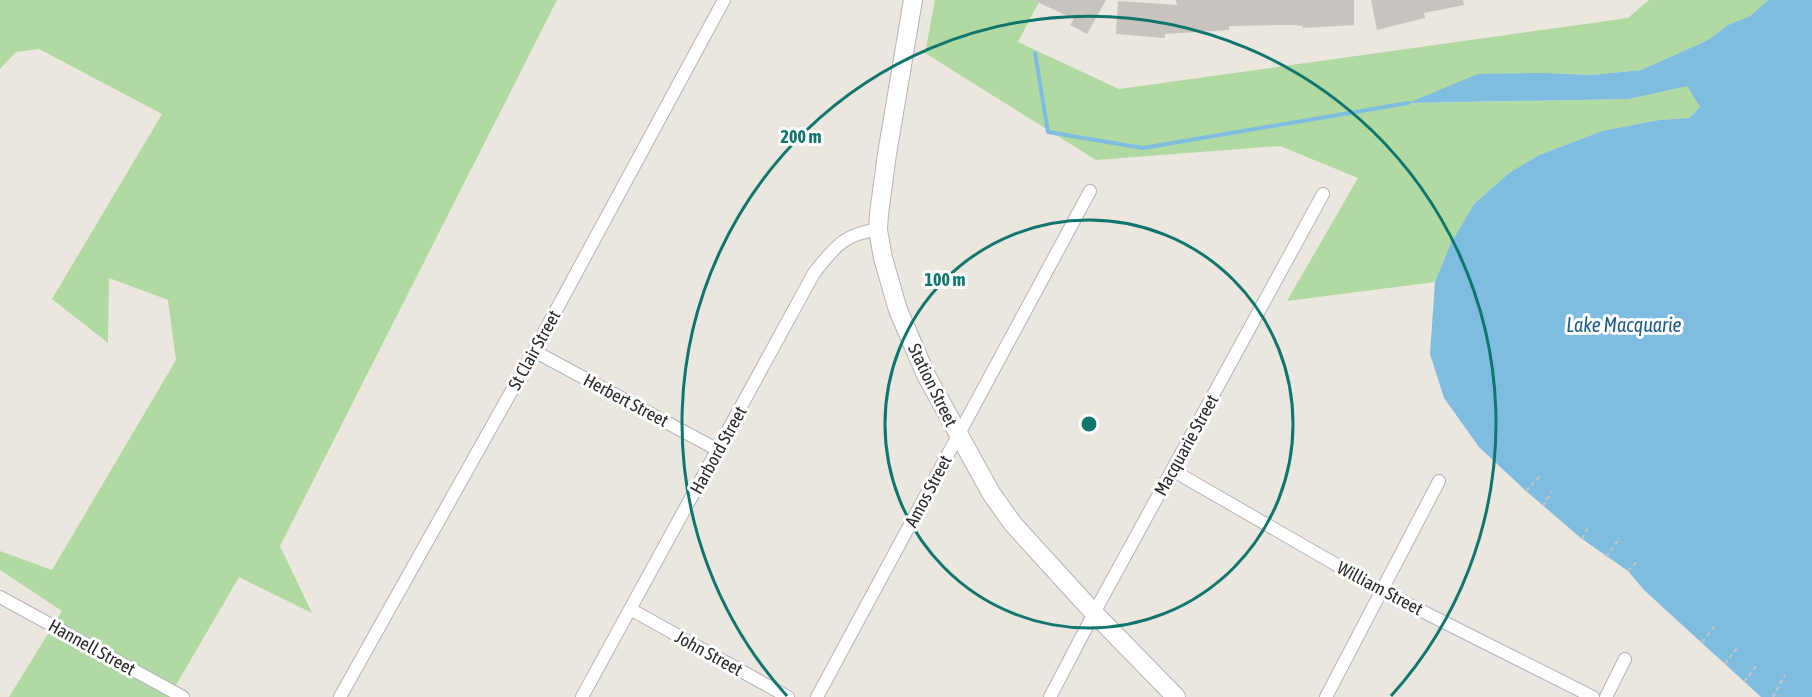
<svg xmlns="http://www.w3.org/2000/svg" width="1812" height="697" font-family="'Asap Condensed',sans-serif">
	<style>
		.green { fill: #b0daa2 }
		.water { fill: #7fbde0 }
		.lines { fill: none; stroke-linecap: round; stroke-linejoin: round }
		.stream { stroke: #7fbde0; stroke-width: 4 }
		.building { fill: #c7c3be }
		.street-casing { stroke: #b2b3bd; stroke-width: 14 }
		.secondary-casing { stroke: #b2b3bd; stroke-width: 20 }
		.path { stroke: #c4c4c4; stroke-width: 2; stroke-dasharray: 4.5 3; stroke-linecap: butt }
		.street { stroke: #fff; stroke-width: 12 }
		.secondary { stroke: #fff; stroke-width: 18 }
		.ring { fill: none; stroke: #0f766e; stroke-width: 3 }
		.labels { text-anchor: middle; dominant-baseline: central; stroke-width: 6; stroke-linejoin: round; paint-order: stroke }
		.street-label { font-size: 18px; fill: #2b2b2b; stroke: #fff }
		.water-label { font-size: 20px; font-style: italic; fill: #1e5b8b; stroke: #fff }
		.centre { fill: #0f766e; stroke: #fff; stroke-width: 3 }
		.ring-label { font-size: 18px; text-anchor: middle; font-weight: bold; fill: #0f766e; stroke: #fff; stroke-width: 6; stroke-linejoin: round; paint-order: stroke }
	</style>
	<rect width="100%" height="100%" fill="#ebe7df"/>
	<!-- green -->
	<path class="green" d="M0 0H557L280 546 312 613 239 577 169 697H9L62 611 0 570V551L52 570 176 360 168 300 109 278 108 343 52 299 162 114 39 49 16 52 0 69Z
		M935 0H1040L1018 42 1119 89 1628 18 1649 0H1768L1750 16 1728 25 1708 40 1641 70 1591 75 1545 73 1410 103 1629 99 1687 85 1700 107 1689 118 1659 120 1602 131 1539 155 1509 173 1474 204 1451 243 1435 282 1287 301 1358 178 1280 146 1096 160 925 53Z"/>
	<!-- water -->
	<path class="water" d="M1768 0H1812V697H1761L1644 590 1628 571 1582 539 1526 491 1479 447 1444 398 1430 354 1435 282 1451 243 1474 204 1509 173 1539 155 1602 131 1659 120 1689 118 1700 107 1687 86 1629 99 1408 103 1478 74 1545 73 1591 75 1641 70 1708 40 1728 25 1750 16Z"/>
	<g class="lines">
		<!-- stream -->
		<path class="stream" d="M1035 53 1048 132 1143 148 1408 103"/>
	</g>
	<!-- building -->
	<path class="building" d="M1033 0H1106L1087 34 1070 25 1074 19Z
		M1176 0H1354V25L1303 28V26L1291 25 1229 26V30L1165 34V38L1116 34 1118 1 1177 5Z
		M1371 0H1463L1464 5 1424 13 1425 18 1377 30Z"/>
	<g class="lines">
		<defs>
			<path id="street" d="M534 351 718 450
				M1172 470 1382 591 1593 697
				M0 597 183 697
				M630 609 788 697
				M340 697 534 351 724 0
				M582 697 814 273C834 248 844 233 878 230
				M817 697 1090 191
				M1050 697 1094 613 1323 194
				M1326 697 1439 481
				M1606 697 1625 659"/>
			<path id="secondary" d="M913 0 887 154 879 214 878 230 883 258 898 310 926 375 991 493 1013 524 1094 613 1176 697"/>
		</defs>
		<!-- street casing -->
		<use href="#street" class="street-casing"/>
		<!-- secondary casing -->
		<use href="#secondary" class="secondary-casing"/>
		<!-- path -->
		<path class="path" d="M1526 491 1541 475
			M1543 506 1552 491
			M1582 539 1589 525
			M1606 557 1620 538
			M1628 571 1639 560
			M1702 642 1716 625
			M1725 664 1739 645
			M1744 682 1756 666
			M1773 697 1785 675"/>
		<!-- street -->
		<use href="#street" class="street"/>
		<!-- secondary -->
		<use href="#secondary" class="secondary"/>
	</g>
	<!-- distance rings -->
	<g class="ring">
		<circle cx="1089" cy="424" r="204"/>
		<path d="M787 696A407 407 0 1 1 1391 696"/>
	</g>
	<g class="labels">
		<!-- street labels -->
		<g class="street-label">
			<text transform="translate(534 350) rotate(-61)">St Clair Street</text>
			<text transform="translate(933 385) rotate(64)">Station Street</text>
			<text transform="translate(626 400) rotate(28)">Herbert Street</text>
			<text transform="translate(1186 445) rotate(-61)">Macquarie Street</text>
			<text transform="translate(718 450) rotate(-61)">Harbord Street</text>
			<text transform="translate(928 491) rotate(-62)">Amos Street</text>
			<text transform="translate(1380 588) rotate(28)">William Street</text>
			<text transform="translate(92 647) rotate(29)">Hannell Street</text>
			<text transform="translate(709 653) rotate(29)">John Street</text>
		</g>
		<!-- water labels -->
		<g class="water-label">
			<text x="1624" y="324">Lake Macquarie</text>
		</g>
	</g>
	<circle cx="1089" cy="424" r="9" class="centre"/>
	<g class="ring-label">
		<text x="801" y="143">200 m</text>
		<text x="945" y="286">100 m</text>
	</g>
</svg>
